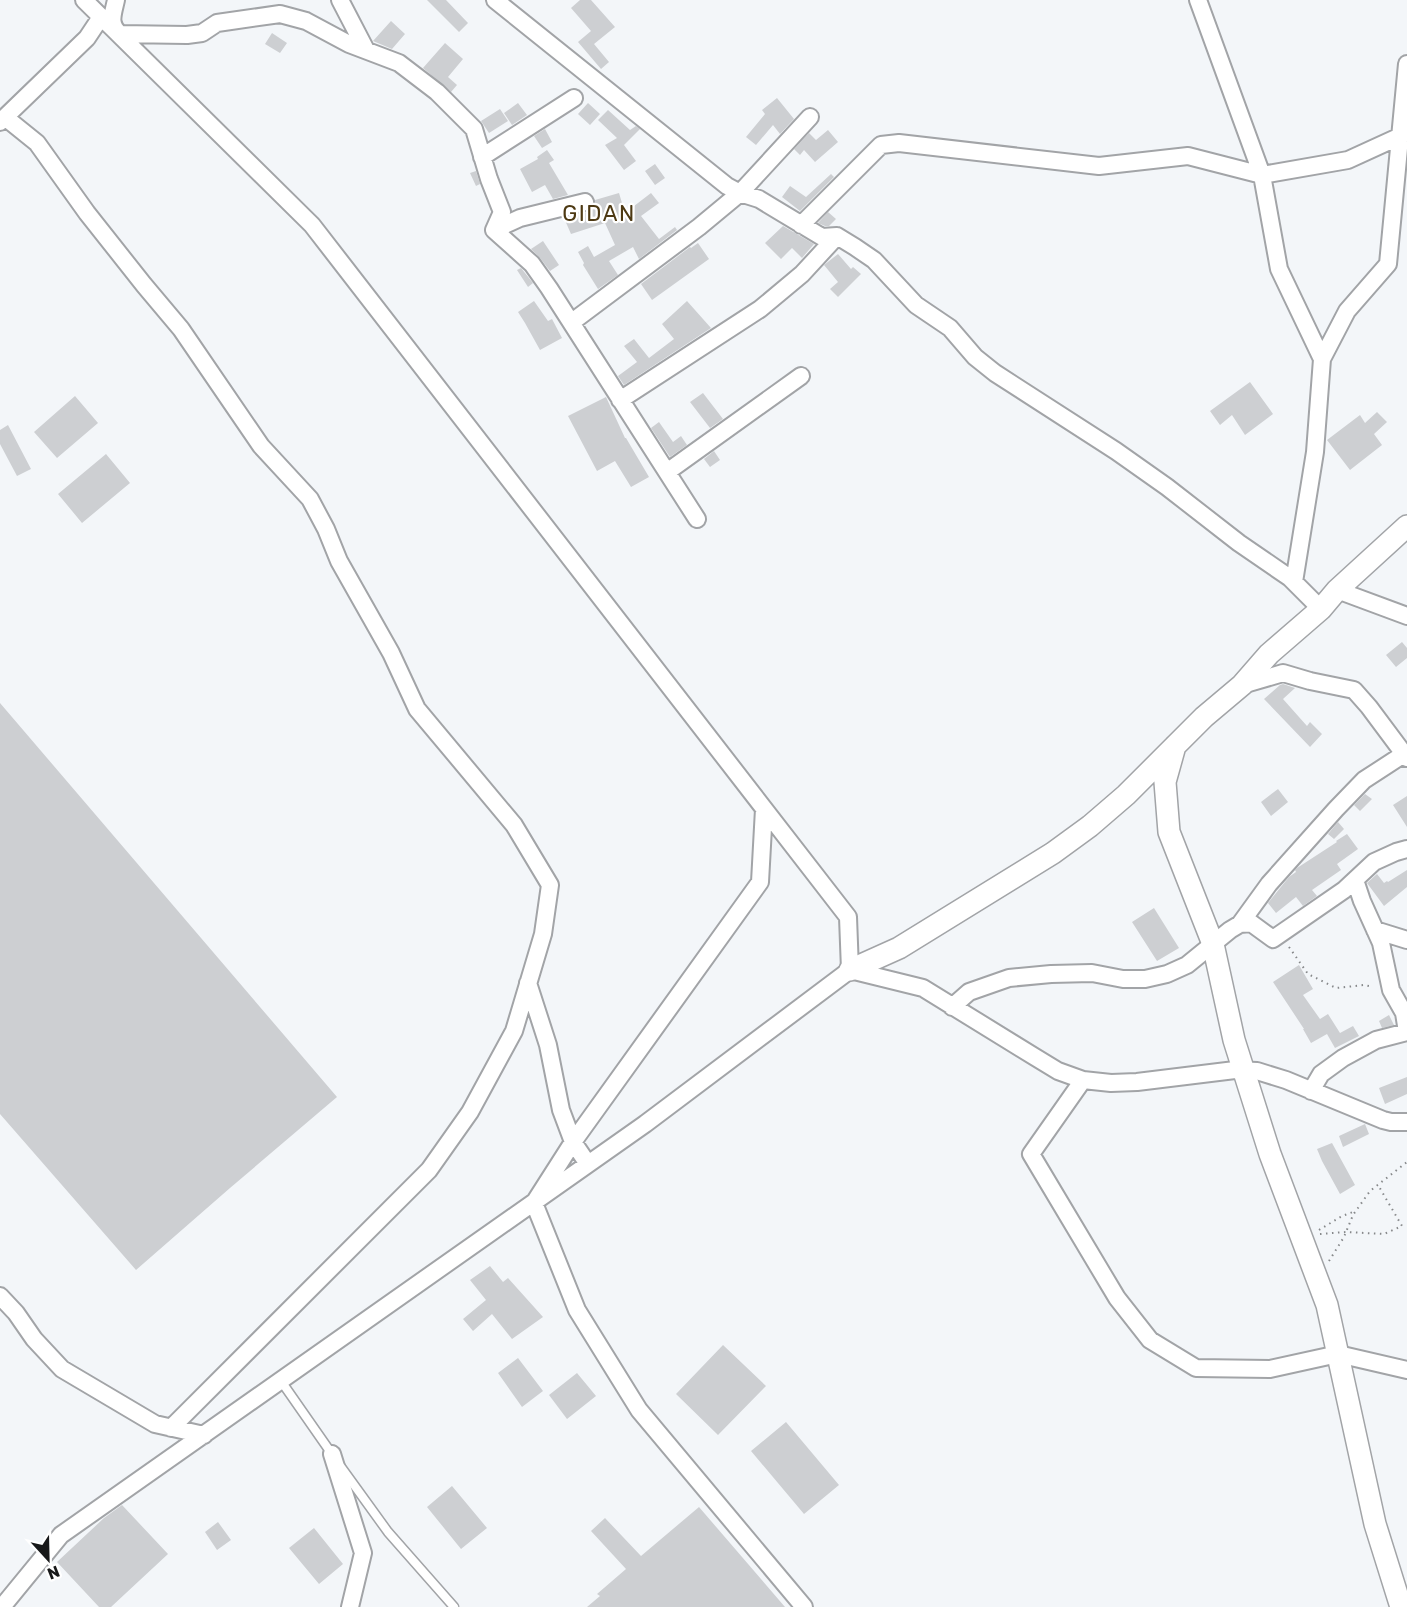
<svg xmlns="http://www.w3.org/2000/svg" width="1407" height="1607" font-family="Rubik,sans-serif">
	<style>
		.building { fill: #cdcfd2 }
		.lines { fill: none; stroke-linecap: round; stroke-linejoin: round }
		.service-casing { stroke: #a2a4a7; stroke-width: 11 }
		.minor-casing { stroke: #a2a4a7; stroke-width: 20 }
		.tertiary-casing { stroke: #a2a4a7; stroke-width: 24 }
		.path { stroke: #86888a; stroke-width: 2; stroke-dasharray: 1.5 4.5; stroke-linecap: butt }
		.service { stroke: #fff; stroke-width: 8 }
		.minor { stroke: #fff; stroke-width: 16 }
		.tertiary { stroke: #fff; stroke-width: 21 }
		.labels { text-anchor: middle; dominant-baseline: central; stroke-width: 4.5; stroke-linejoin: round; paint-order: stroke }
		.quarter-label { font-size: 22px; letter-spacing: 1.5px; fill: #4d3913; stroke: #fff }
	</style>
	<rect width="100%" height="100%" fill="#f3f6f9"/>
	<!-- building -->
	<path class="building" d="M427 0H446L468 23 459 32Z
		M580 0H591L615 27 594 44 609 62 601 69 578 42 591 31 571 8Z
		M391 21 405 34 392 49 373 41Z
		M272 33 287 43 280 53 265 44Z
		M445 43 463 59 448 77 457 85 451 92 423 68Z
		M777 98 794 119 780 134 773 125 756 145 746 137 765 114 762 110Z
		M518 103 527 115 512 125 504 113Z
		M588 103 600 114 590 125 578 114Z
		M500 109 508 121 489 133 481 121Z
		M608 110 630 130 636 126 640 129 624 145 636 161 624 170 605 145 617 138 598 120Z
		M545 129 552 142 542 148 534 136Z
		M828 130 838 142 815 162 804 150 800 155 794 149 809 133 816 140Z
		M547 150 554 160 549 163 568 195 553 199 545 185 532 192 520 169 538 159 537 157Z
		M655 164 665 178 655 185 645 171Z
		M476 171 480 184 476 186 470 173Z
		M831 174 834 177 800 211 782 197 790 186 806 197Z
		M619 193 625 213 651 193 659 203 641 216 659 239 675 227 677 230 639 259 633 247 609 261 618 275 598 289 583 265 584 263 578 252 588 246 594 257 615 245 605 223 571 234 564 218 588 212 595 205V200Z
		M828 212 836 219 829 226H825L818 223Z
		M783 226 814 244 802 258 792 248 781 259 765 243Z
		M543 241 559 265 550 271 540 258 531 249Z
		M698 243 709 259 652 300 641 284 690 247 691 248Z
		M838 254 851 269 853 267 861 274 838 297 830 289 838 282 824 265Z
		M521 268 533 283 528 287 517 270Z
		M534 301 548 321 552 319 562 338 540 350 525 323 518 312Z
		M687 301 711 328 624 385 618 376 637 362 624 346 634 339 649 358 674 339 662 324Z
		M1250 382 1273 414 1245 435 1232 415 1220 425 1210 411Z
		M703 393 723 419 710 428 690 402Z
		M75 396 98 423 57 458 34 432Z
		M606 397 625 438H626L649 477 631 487 615 461 597 471 568 416Z
		M1377 412 1387 422 1374 434 1382 445 1350 470 1327 440 1360 415 1365 423Z
		M659 422 673 442 681 436 687 445 670 457 651 428Z
		M8 425 31 469 17 476 0 444V430Z
		M714 451 720 460 710 467 704 459Z
		M106 454 130 483 82 523 58 494Z
		M1402 642 1407 648V658L1396 667 1386 655Z
		M1283 684 1295 688 1283 699 1307 726 1310 722 1322 734 1310 747 1264 699 1280 685Z
		M0 703 337 1097 230 1188 136 1270 0 1114Z
		M1278 789 1288 802 1271 816 1261 802Z
		M1365 794 1372 799 1360 811 1354 805Z
		M1407 796V827L1393 805Z
		M1338 822 1344 829 1334 839 1328 834Z
		M1347 834 1358 849 1337 864 1341 870 1312 890 1317 896 1303 906 1296 897 1276 913 1268 903 1289 877 1296 872 1295 870 1297 868 1337 842 1336 841Z
		M1407 870V887L1384 906 1367 883 1377 874 1384 883 1387 881 1388 882Z
		M1154 908 1179 948 1157 961 1132 922Z
		M1299 965 1313 989 1303 995 1320 1019 1328 1014 1340 1033 1353 1026 1359 1036 1335 1048 1327 1034 1311 1043 1303 1029H1304L1273 982Z
		M1389 1015 1394 1025 1382 1028 1379 1021Z
		M1407 1077V1094L1385 1104 1379 1088Z
		M1365 1124 1369 1134 1343 1147 1339 1136Z
		M1332 1143 1355 1185 1340 1194 1322 1161 1317 1149Z
		M490 1266 503 1282 508 1278 543 1317 512 1339 492 1314 473 1331 463 1319 486 1300 470 1280Z
		M723 1345 766 1386 718 1435 676 1394Z
		M518 1358 543 1391 522 1407 498 1373Z
		M577 1373 596 1396 567 1419 549 1395Z
		M786 1422 839 1485 804 1514 751 1451Z
		M452 1486 487 1528 461 1549 427 1507Z
		M122 1505 168 1554 111 1607H99L57 1562 104 1518Z
		M699 1507 785 1607H587L600 1596 597 1594 626 1569 591 1531 605 1518 641 1556Z
		M218 1522 231 1540 217 1550 205 1532Z
		M314 1528 343 1564 319 1584 289 1548Z"/>
	<g class="lines">
		<defs>
			<path id="service" d="M281 1381 334 1457
				M341 1467 388 1532 454 1607"/>
			<path id="minor" d="M116 0C113 14 108 24 120 34L187 35 202 33 217 23 280 14 306 21 349 44 399 63 437 92 474 129 489 179 502 212 494 230
				M340 0 366 50
				M495 0 727 186 740 193 759 199 822 237 837 236 855 247 874 260 916 305 950 328 975 357 995 373 1116 451 1167 487 1239 543 1290 578 1321 609
				M1198 0 1262 175 1279 269 1322 359 1315 452 1294 582
				M6 118 37 143 87 213 144 285 181 329 261 446 310 499 326 529 339 561 391 653 417 709 514 825 550 885 543 934 514 1031 470 1112 429 1170 171 1428
				M0 122 87 38 101 17
				M482 157 574 98
				M801 225 881 145 899 143 1099 166 1188 156 1262 175 1348 160 1407 133
				M494 230 532 264 549 288 697 519
				M494 230 520 218 585 202
				M572 322 699 227 740 193 810 117
				M1322 359 1347 311 1388 264 1407 64
				M620 400 760 309 802 274 837 236
				M667 472 801 376
				M1337 590 1407 616
				M1242 685 1283 673 1310 681 1354 690 1369 707 1407 758
				M764 809 760 882 573 1142 534 1203 577 1310 639 1410 804 1607
				M1240 924 1269 884 1336 809 1364 780 1404 754
				M1375 930 1407 940
				M850 970 923 988 1035 1057 1058 1071 1083 1080 1111 1083 1137 1082 1235 1070 1257 1071 1286 1080 1383 1120 1391 1122H1407
				M528 983 548 1045 561 1110 573 1142 588 1164
				M952 1007 969 992 1009 978 1051 974 1092 973 1123 979H1145L1167 974 1187 965 1230 930 1240 924 1251 923 1273 939 1344 890 1374 862 1396 852 1407 849
				M1083 1080 1031 1154 1117 1298 1150 1340 1196 1368 1270 1369 1338 1354 1407 1370
				M1311 1091 1321 1074 1343 1058 1376 1040 1407 1032 1404 1013 1391 990 1381 943 1362 901 1355 880
				M0 1296 16 1313 34 1339 62 1369 155 1424 204 1435
				M332 1454 363 1553 350 1607
				M2 1607 61 1535 645 1124 850 970 848 917 312 225 84 0"/>
			<path id="tertiary" d="M1175 746 1165 782 1169 832 1213 944 1234 1040 1270 1154 1327 1305 1375 1524 1401 1607
				M850 970 899 948 1053 853 1090 826 1126 795 1204 717 1242 685 1269 654 1321 609 1337 590 1407 526"/>
		</defs>
		<!-- service casing -->
		<use href="#service" class="service-casing"/>
		<!-- minor casing -->
		<use href="#minor" class="minor-casing"/>
		<!-- tertiary casing -->
		<use href="#tertiary" class="tertiary-casing"/>
		<!-- path -->
		<path class="path" d="M1289 947 1308 974 1336 988 1364 985 1373 987
			M1319 1230 1342 1216 1353 1212
			M1320 1234 1346 1232 1384 1234 1402 1226 1378 1185
			M1329 1261 1344 1237 1353 1215 1370 1191 1407 1162"/>
		<!-- service -->
		<use href="#service" class="service"/>
		<!-- minor -->
		<use href="#minor" class="minor"/>
		<!-- tertiary -->
		<use href="#tertiary" class="tertiary"/>
	</g>
	<g class="labels">
		<!-- quarter labels -->
		<g class="quarter-label">
			<text x="599" y="213">GIDAN</text>
		</g>
	</g>
	<!-- north arrow -->
	<g transform="translate(48 1559) rotate(158)" stroke="#ffffff" stroke-width="4.5" paint-order="stroke">
	<path d="M0-4.5L10 22L0 15L-10 22Z" fill="#171819"/>
	<text y="-9" font-size="16" font-weight="bold" text-anchor="middle" fill="#171819">N</text>
	</g>
</svg>
